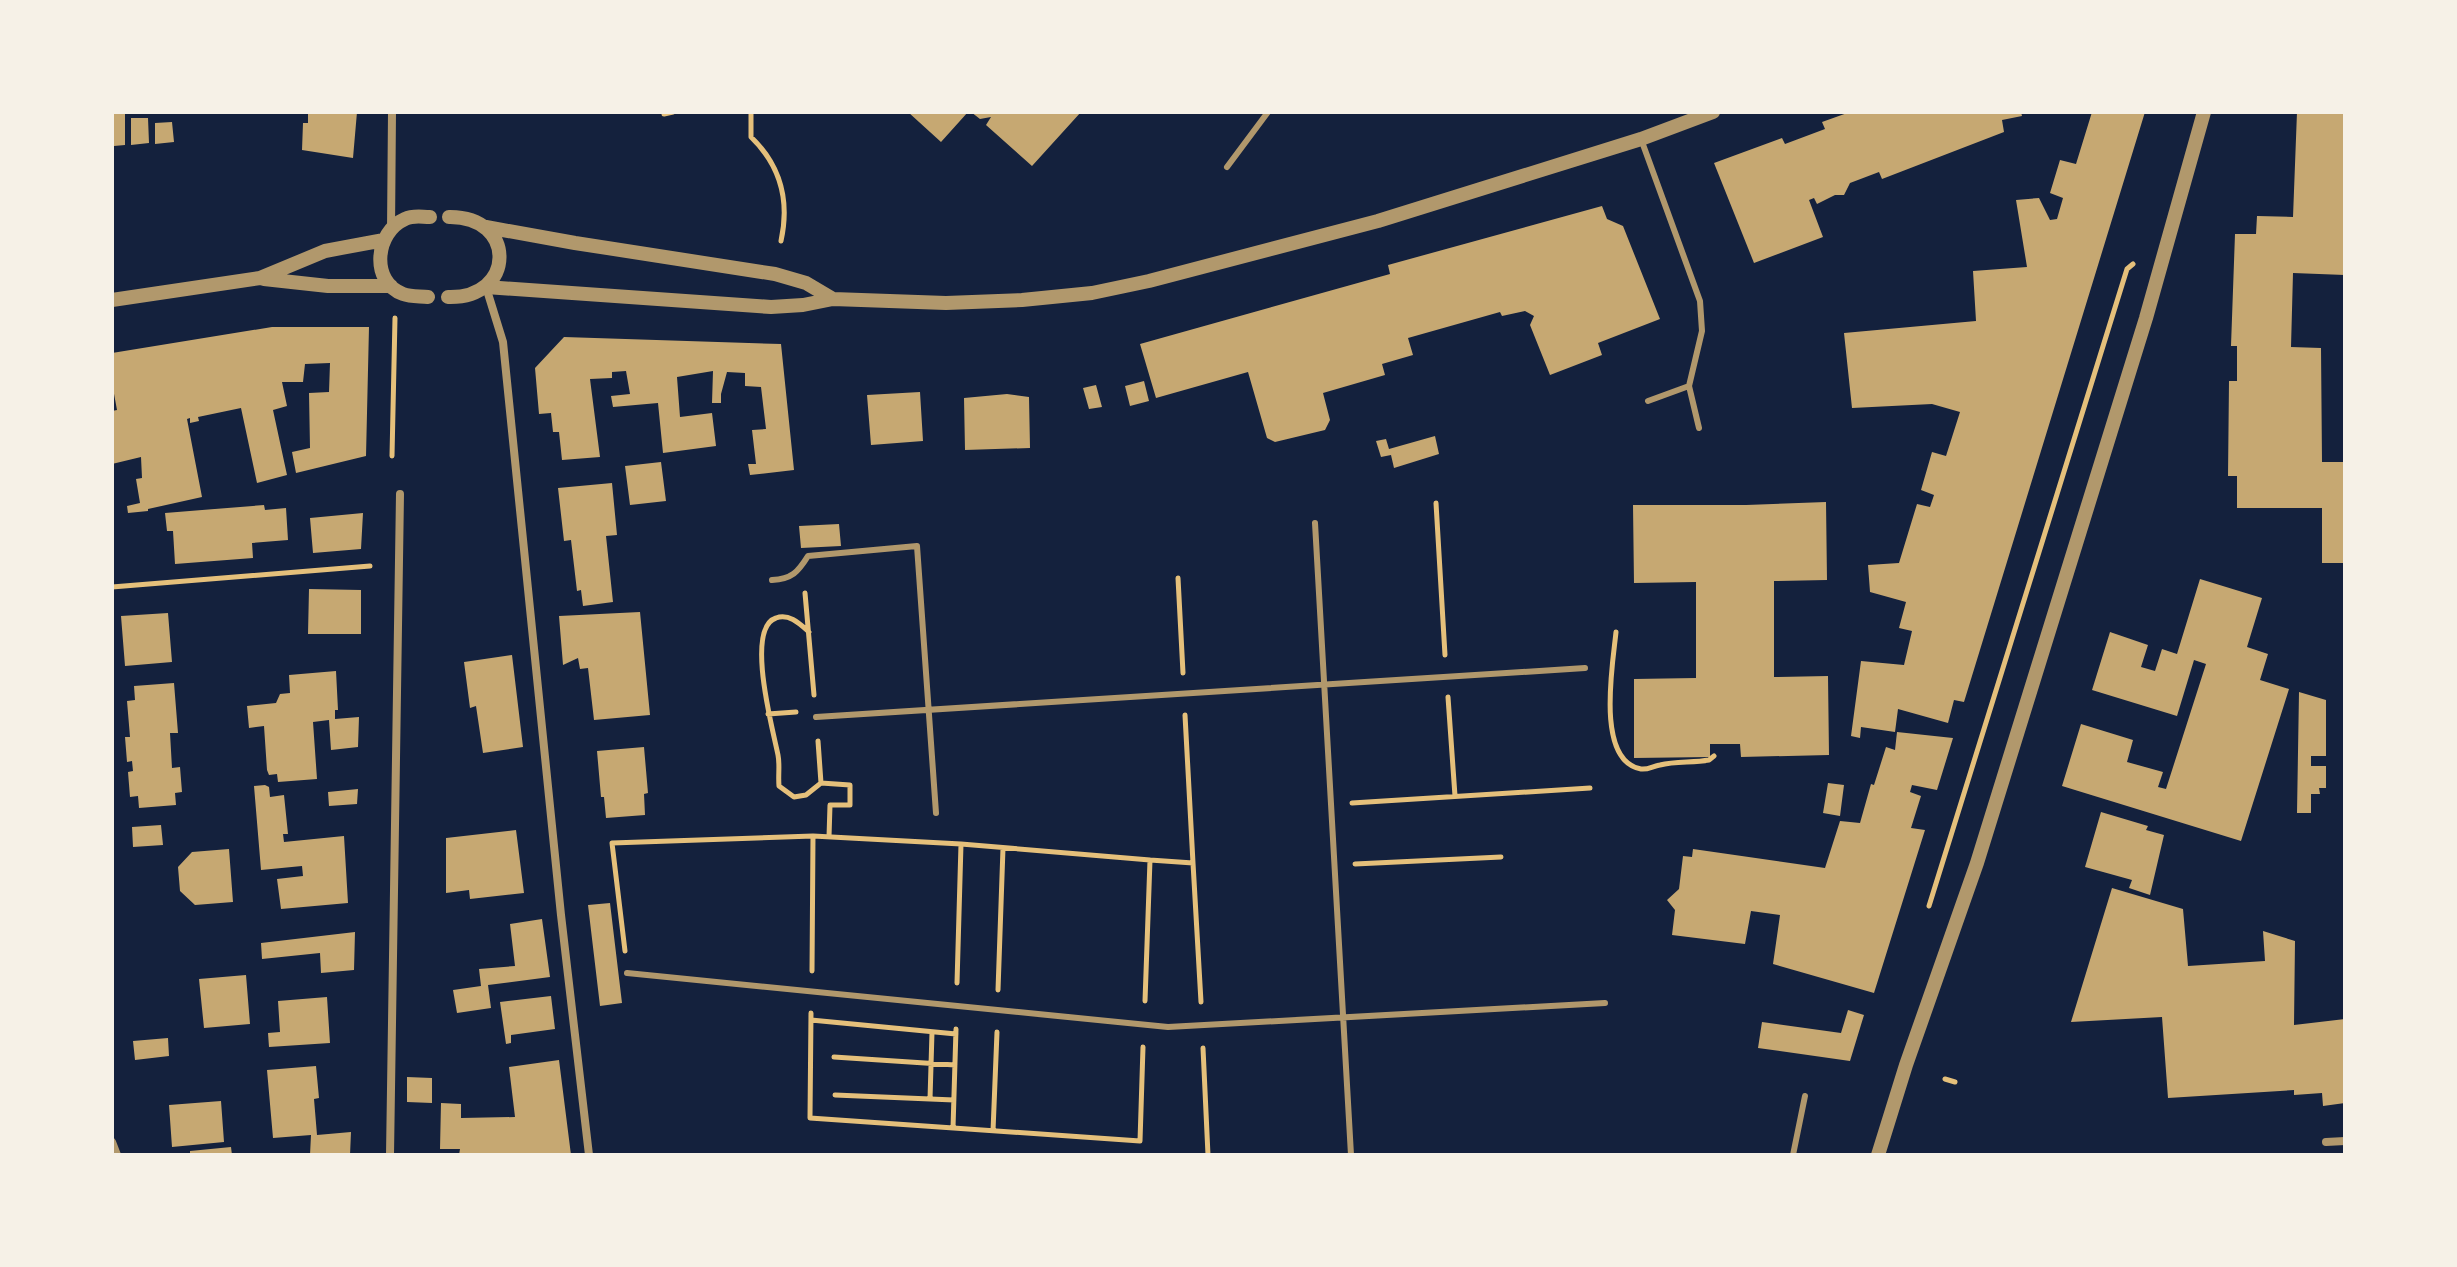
<svg xmlns="http://www.w3.org/2000/svg" width="2457" height="1267" font-family="Roboto,sans-serif">
	<style>
		.building { fill: #c6a872 }
		.lines { fill: none; stroke-linecap: round; stroke-linejoin: round }
		.path { stroke: #e5c07b; stroke-width: 5 }
		.service { stroke: #b1986c; stroke-width: 6 }
		.minor { stroke: #b1986c; stroke-width: 8 }
		.tertiary { stroke: #b1986c; stroke-width: 14 }
	</style>
	<rect width="100%" height="100%" fill="#14213d"/>
	<!-- building -->
	<path class="building" d="M114 112H125V145L114 146Z
		M308 112H357L353 158 302 150 303 123H308Z
		M908 112H968L941 142Z
		M971 112H1081L1032 166 986 125 991 117 980 119Z
		M1850 112H2021L2022 116 2002 120 2004 132 1882 179 1879 172 1850 183 1844 195H1835L1817 204 1814 198 1809 200 1823 237 1754 263 1714 163 1782 138 1785 144 1825 129 1822 122Z
		M2092 112H2145L1964 702 1954 700 1948 723 1898 709 1895 732 1861 727 1860 738 1851 736 1861 661 1904 665 1912 631 1899 628 1906 602 1870 592 1868 565 1899 563 1917 504 1930 507 1934 495 1921 490 1932 452 1946 456 1960 412 1932 404 1852 408 1844 333 1976 321 1973 271 2027 267 2016 200 2039 198 2050 220 2057 219 2063 198 2050 193 2060 160 2076 164Z
		M2297 112H2345V275L2293 273 2291 347 2321 348 2322 462H2345V563H2322V508H2237V476H2228L2229 381H2237V346H2231L2235 234H2256L2257 216 2293 217Z
		M131 118H148L149 143 131 145Z
		M172 122 174 142 155 144V123Z
		M1602 206 1607 219 1623 226 1660 319 1598 343 1602 355 1550 375 1530 325 1534 316 1525 311 1502 316 1500 312 1408 338 1413 355 1382 364 1385 375 1323 393 1330 420 1325 430 1275 442 1267 438 1248 372 1156 398 1140 344 1390 274 1388 265Z
		M272 327H369L366 456 296 473 292 452 310 448 309 393 329 392 330 363 305 364 303 382H282L287 406 273 410 287 475 257 483 241 408 198 417 199 421 190 423V418L187 419 202 497 148 509V511L128 513 127 506 140 503 136 479 142 478 141 457 112 464V411L117 410 112 383V353Z
		M564 337 781 344 794 470 750 475 748 464H756L752 430 766 429 761 387 745 386V373L727 372 721 394V403H712L713 371 677 377 680 417 712 413 716 446 663 453 658 403 613 407 611 396 630 394 626 371 612 372V378L590 379 600 457 562 460 559 432H553L551 413 539 414 535 368Z
		M1144 381 1149 401 1130 406 1125 386Z
		M1096 385 1102 407 1089 409 1083 388Z
		M920 392 923 441 871 445 867 395Z
		M1007 394 1029 397 1030 448 965 450 964 398Z
		M1435 436 1439 454 1394 468 1391 455 1381 457 1376 441 1386 439 1389 449Z
		M661 462 666 501 630 505 625 466Z
		M612 483 617 535 606 536 613 602 583 606 581 590 577 591 571 540 564 541 558 488Z
		M1826 502 1827 580 1774 581V677L1828 676 1829 755 1741 757 1740 744H1710V757L1634 758V679L1696 678V582L1634 583 1633 505H1746Z
		M264 505 265 510 286 508 288 540 252 543 253 558 175 564 173 531H167L165 513Z
		M363 513 361 549 313 553 310 518Z
		M839 524 841 546 801 548 799 526Z
		M2200 579 2262 598 2247 647 2268 654 2260 680 2289 689 2241 841 2062 786 2081 724 2133 740 2127 762 2163 772 2158 787 2166 789 2206 664 2194 660 2177 716 2092 690 2110 632 2148 645 2141 667 2155 671 2162 649 2177 654Z
		M309 589 361 590V634H308Z
		M640 612 650 715 594 720 588 668 580 669 578 658 563 665 559 616Z
		M168 613 172 662 125 666 121 616Z
		M512 655 523 747 483 753 476 706 470 708 464 662Z
		M336 671 338 710H335V719L359 717 358 747 331 750 329 720 313 722 317 779 278 782 277 774 269 775 267 770 264 726 249 728 247 706 276 703 280 694 290 693 289 675Z
		M174 683 178 733H170L172 768 180 767 182 792 175 793 176 805 139 808 138 796 130 797 128 772 133 771 132 761 127 762 125 737H130L127 701 135 700 134 686Z
		M2299 692 2326 700V756H2311V766H2326V788H2319L2320 794H2311V813H2297Z
		M1897 732 1953 738 1937 790 1912 785 1910 792 1921 796 1911 828 1925 830 1874 993 1773 964 1780 915 1751 911 1745 944 1672 935 1675 910 1667 900 1679 889 1683 856 1692 857 1693 849 1825 868 1840 821 1860 823 1871 784 1874 785 1886 747 1895 750Z
		M644 747 648 793 644 794 645 815 606 818 604 797H601L597 751Z
		M1828 783 1844 785 1840 816 1823 813Z
		M265 785 269 787 270 797 284 795 288 834H283L284 842 344 836 348 903 281 909 277 879 303 876 302 866 261 870 254 786Z
		M358 789 357 804 329 806 328 792Z
		M2101 812 2148 826 2146 830 2164 835 2150 895 2129 888 2132 880 2085 867Z
		M161 825 163 845 133 847 132 827Z
		M516 830 524 893 470 899 469 890 446 893V838Z
		M229 849 233 902 195 905 180 891 178 867 192 852Z
		M2112 888 2183 909 2188 966 2265 961 2263 931 2295 941 2294 1025 2345 1019V1103L2323 1106 2322 1093 2294 1095V1090L2168 1098 2162 1017 2071 1022Z
		M610 903 622 1003 600 1006 588 905Z
		M542 919 550 977 488 985 491 1008 457 1013 453 990 481 986 479 969 515 966 510 924Z
		M355 932 354 970 321 973 320 953 262 959 261 943Z
		M246 975 250 1024 204 1028 199 979Z
		M551 996 555 1029 511 1035V1043L506 1044 500 1002Z
		M327 997 330 1043 269 1047 268 1033 280 1032 278 1001Z
		M1848 1010 1864 1015 1850 1061 1758 1048 1762 1022 1841 1033Z
		M168 1038 169 1056 135 1060 133 1041Z
		M559 1060 571 1155H459L460 1149H440L441 1103 461 1104V1118L515 1117 509 1067Z
		M316 1066 319 1098 314 1099 317 1135 351 1132 350 1155H310L311 1135 273 1138 267 1070Z
		M407 1077 432 1078V1103L407 1102Z
		M221 1101 224 1142 172 1147 169 1105Z
		M231 1147 232 1155H190V1151Z"/>
	<g class="lines">
		<!-- path -->
		<path class="path" d="M664 112V114L673 112
			M751 112V137C781 166 790 200 781 241
			M392 456 395 318
			M1436 503 1445 655
			M1178 578 1183 673
			M112 587 370 566
			M805 593 814 695
			M809 632C800 624 789 613 776 618 745 628 773 730 778 755 780 765 778 775 779 786L794 797 806 795 821 783 818 741
			M1616 632C1613 663 1595 761 1641 769 1648 770 1653 766 1660 765 1676 761 1693 763 1709 760L1714 756
			M1448 697 1455 796
			M768 714 796 712
			M821 783 850 785V805H830L829 837
			M1352 803 1590 788
			M1150 860 1193 863 1185 715
			M1193 863 1201 1002
			M1355 864 1501 857
			M1929 906 2127 269 2133 264
			M625 951 612 843 813 836 961 844 1150 860 1145 1001
			M812 971 813 836
			M957 983 961 844
			M998 990 1003 848
			M811 1013 810 1118 1140 1141 1143 1047
			M811 1020 956 1034
			M1203 1048 1208 1155
			M834 1057 955 1065
			M1945 1079 1955 1082
			M835 1095 954 1100
			M930 1099 932 1032
			M953 1128 956 1029
			M993 1131 997 1032"/>
		<!-- service -->
		<path class="service" d="M1641 139 1700 301 1702 331 1689 386 1699 428
			M1227 167 1268 112
			M1648 401 1689 386
			M1315 523 1351 1155
			M772 580C792 579 798 572 808 556L917 546 936 813
			M816 717 1585 668
			M627 973 1168 1027 1605 1003
			M1793 1155 1805 1096"/>
		<!-- minor -->
		<path class="minor" d="M391 230 392 112
			M486 287 503 342 561 915 589 1155
			M112 1142 117 1155
			M2326 1142 2345 1141
			M390 1155 400 494"/>
		<!-- tertiary -->
		<path class="tertiary" d="M486 227 575 243 775 274 806 283 833 299
			M264 279 328 286H391
			M486 287 771 307 803 305 833 299 946 303 1022 300 1092 293 1149 281 1378 221 1641 139 1713 112
			M428 297C420 296 411 297 403 294 370 282 375 232 405 219 413 215 421 217 430 217
			M448 297C516 299 517 216 449 217
			M112 300 260 278 325 251 384 240
			M1878 1155 1906 1065 1977 863 2146 318 2204 112"/>
	</g>
	<!-- border -->
	<rect width="2457" height="1267" fill="none" stroke="#f6f1e7" stroke-width="228"/>
</svg>
